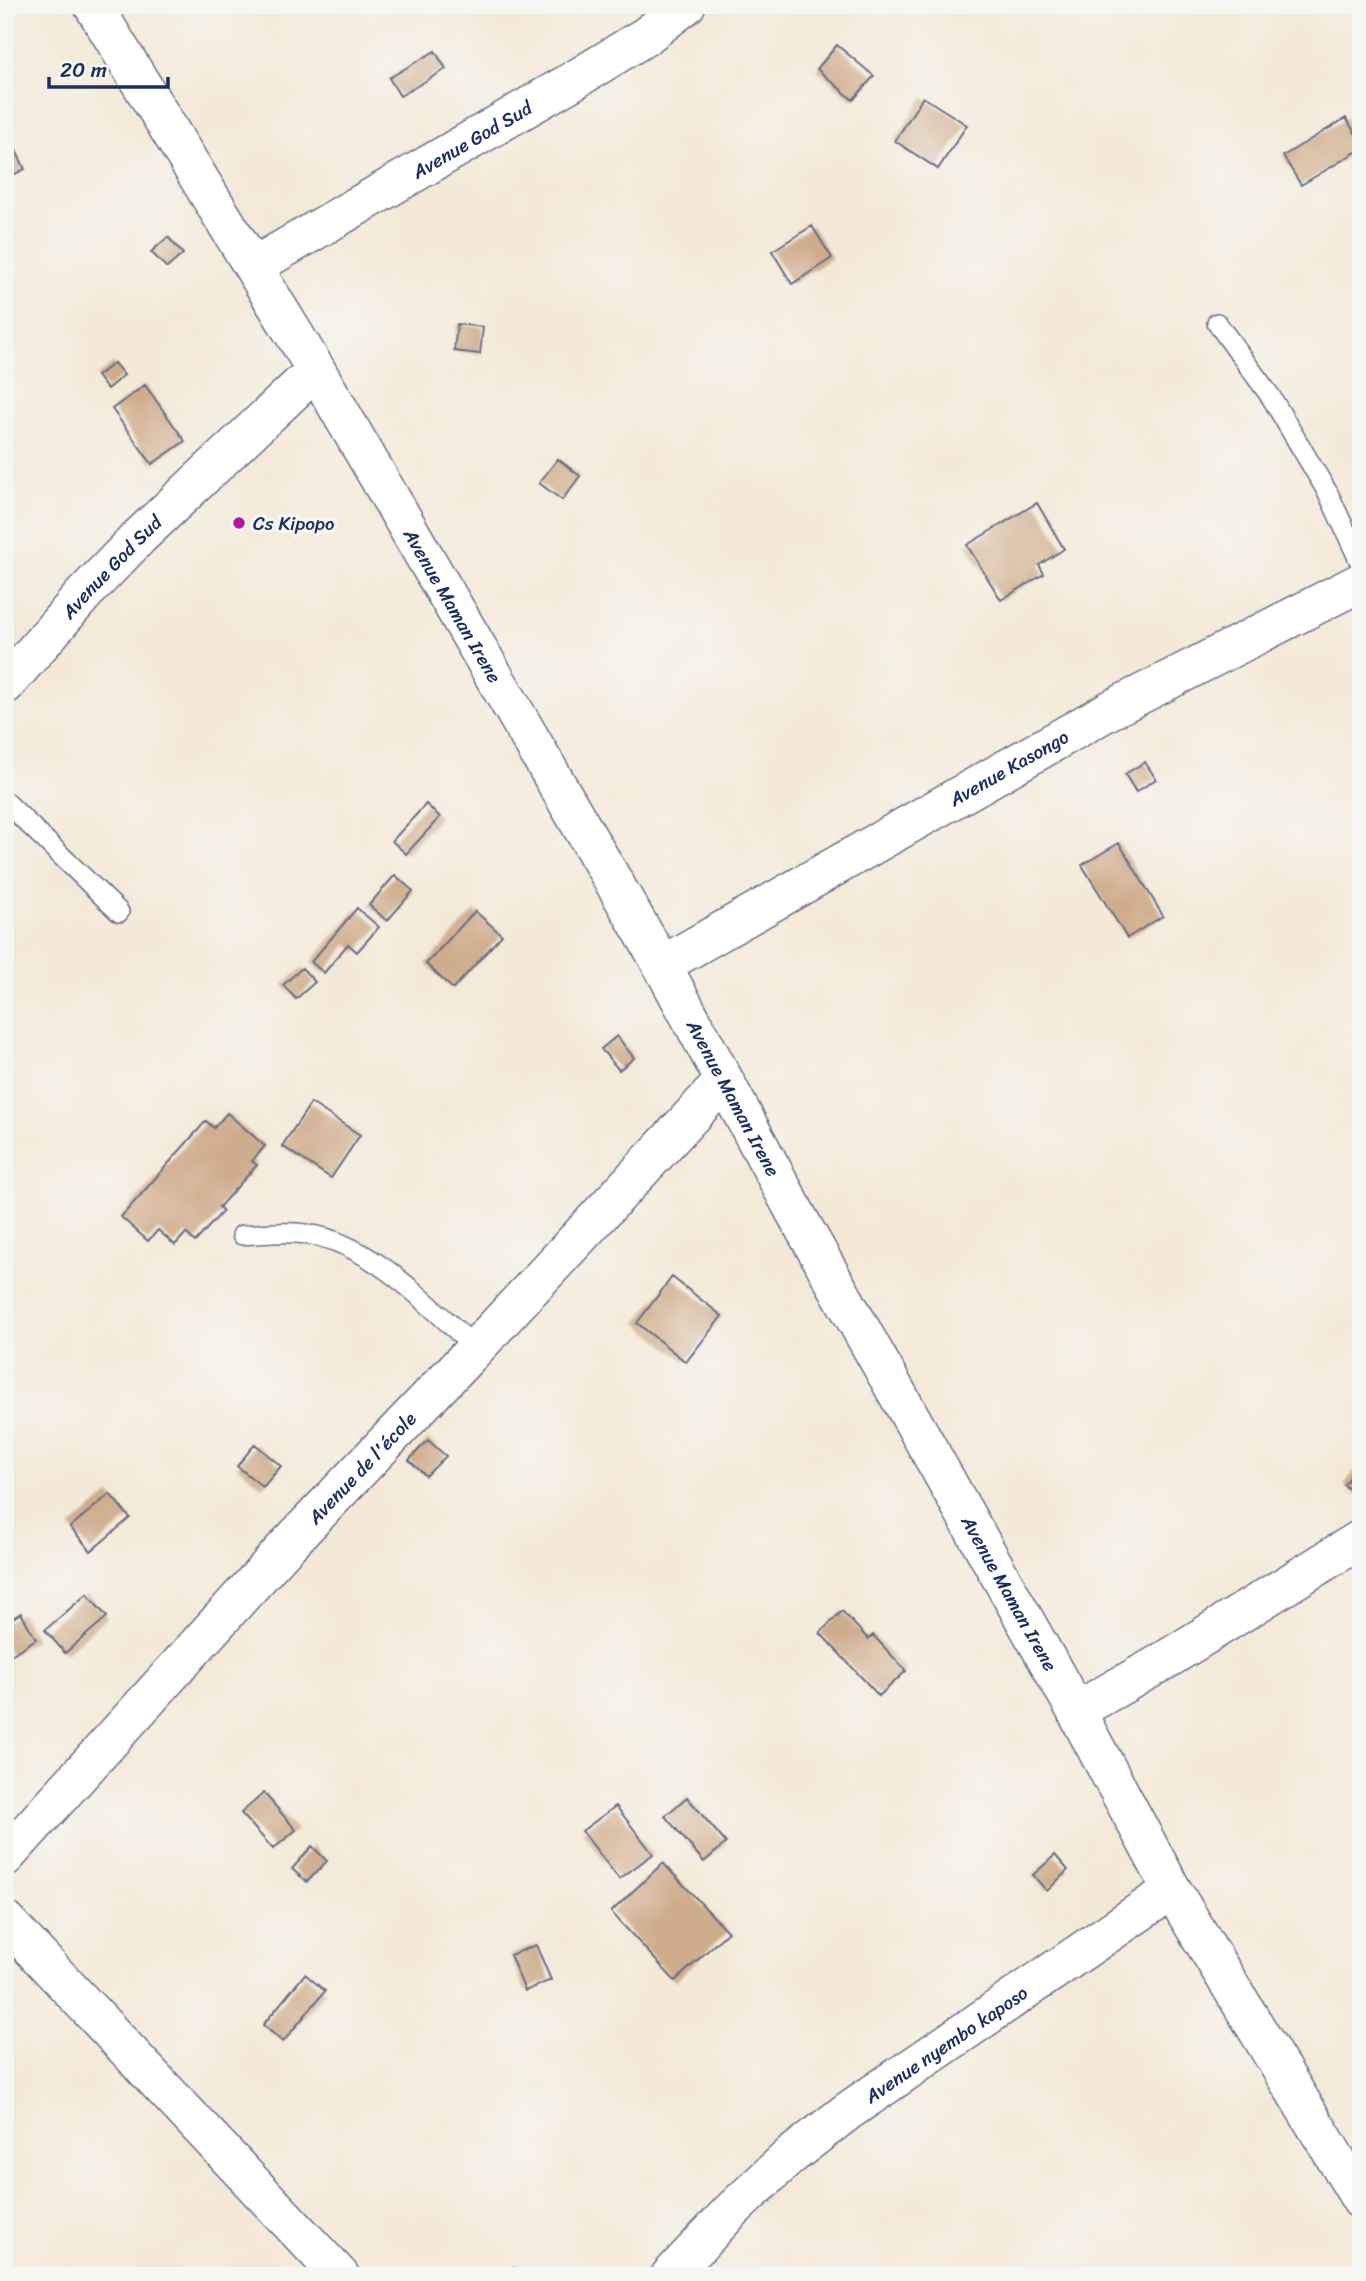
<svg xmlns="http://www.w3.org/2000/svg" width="1366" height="2281" font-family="Sriracha,sans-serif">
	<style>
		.building { fill: #cfac8b }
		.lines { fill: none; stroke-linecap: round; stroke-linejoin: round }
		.service-casing { stroke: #677088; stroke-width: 22 }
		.minor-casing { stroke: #677088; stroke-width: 41 }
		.service { stroke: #fff; stroke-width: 19 }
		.minor { stroke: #fff; stroke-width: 38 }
		.poi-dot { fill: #b5179e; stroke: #f6f6f2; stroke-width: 2.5 }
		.labels { text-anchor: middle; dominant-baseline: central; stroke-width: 7; stroke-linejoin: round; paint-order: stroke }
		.street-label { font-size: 19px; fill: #1b2f5e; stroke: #f6f6f2 }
		.poi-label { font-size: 19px; fill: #1b2f5e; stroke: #f6f6f2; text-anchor: start }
	</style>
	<rect width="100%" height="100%" fill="#f6f6f2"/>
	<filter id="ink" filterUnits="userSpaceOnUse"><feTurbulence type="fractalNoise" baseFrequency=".0143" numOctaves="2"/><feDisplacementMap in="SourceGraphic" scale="14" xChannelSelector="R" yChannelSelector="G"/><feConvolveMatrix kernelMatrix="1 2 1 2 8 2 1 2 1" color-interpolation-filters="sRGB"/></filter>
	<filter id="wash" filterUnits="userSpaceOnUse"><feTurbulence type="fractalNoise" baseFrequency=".00686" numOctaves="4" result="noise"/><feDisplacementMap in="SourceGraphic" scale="28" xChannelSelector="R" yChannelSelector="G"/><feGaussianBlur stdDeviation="1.57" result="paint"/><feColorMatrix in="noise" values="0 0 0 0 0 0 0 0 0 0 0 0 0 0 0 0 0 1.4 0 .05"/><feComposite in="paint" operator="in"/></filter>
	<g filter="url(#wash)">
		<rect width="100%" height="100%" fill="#f4e9d7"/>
		<g id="blocks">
			<!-- building -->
			<path class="building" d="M837 45 874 76 853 100 817 69Z
				M435 51 446 69 400 96 389 78Z
				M923 97 967 125 938 169 895 141Z
				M1346 118 1361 143V149L1301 185 1283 156Z
				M10 139 25 169 5 179V141Z
				M812 226 832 258 792 284 772 251Z
				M168 237 183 254 167 268 151 252Z
				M457 324 483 327 480 354 454 351Z
				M114 363 124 375 107 389 97 376Z
				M145 385 185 441 152 464 112 409Z
				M558 459 580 476 562 500 539 483Z
				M1037 503 1064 549 1039 565 1044 574 1001 600 967 545Z
				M1145 762 1156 779 1136 792 1125 774Z
				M426 804 440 817 406 854 392 841Z
				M1119 843 1163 916 1127 938 1082 865Z
				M395 875 413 891 387 921 369 905Z
				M357 908 379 927 357 952 348 944 324 973 311 962Z
				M475 911 502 935 453 989 426 964Z
				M302 968 315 982 296 999 283 985Z
				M617 1036 634 1058 619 1070 601 1049Z
				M311 1103 360 1135 331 1178 282 1146Z
				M227 1113 265 1146 252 1161 257 1165 219 1207 223 1211 195 1242 186 1233 175 1245 158 1230 148 1241 121 1217 206 1121 214 1128Z
				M672 1277 722 1316 686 1362 637 1323Z
				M428 1440 446 1456 426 1476 409 1460Z
				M255 1444 281 1466 263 1487 237 1466Z
				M1359 1465 1361 1466V1499L1344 1485Z
				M110 1494 130 1518 91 1551 70 1527Z
				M87 1594 107 1617 65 1653 45 1630Z
				M842 1611 868 1639 873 1635 906 1671 879 1696 820 1633Z
				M21 1613 36 1639 11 1655 5 1646V1623Z
				M264 1793 296 1830 273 1849 241 1813Z
				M687 1797 726 1843 704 1862 665 1816Z
				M616 1806 653 1854 619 1879 582 1831Z
				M312 1846 327 1861 307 1882 292 1869Z
				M1055 1855 1068 1870 1047 1891 1033 1875Z
				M663 1863 728 1932 675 1981 611 1912Z
				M536 1945 551 1980 525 1991 510 1955Z
				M305 1974 325 1991 283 2042 263 2025Z
				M514 2268 521 2276H506Z"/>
		</g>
	</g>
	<g filter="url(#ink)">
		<use href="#blocks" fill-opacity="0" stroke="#677088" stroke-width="2"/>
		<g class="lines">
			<defs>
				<path id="service" d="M1217 323 1271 397 1328 493 1361 564
					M5 801 119 912
					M242 1235C260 1234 279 1232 296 1233 366 1236 427 1305 476 1348"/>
				<g id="minor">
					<path id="s1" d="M93 5 316 370 662 965 795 1212 1076 1711 1172 1890 1361 2200"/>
					<path id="s2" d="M254 266 576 79 646 36 686 5"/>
					<path id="s3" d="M5 685 84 594 139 537 316 370"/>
					<path id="s4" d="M662 965 1110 710 1361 582"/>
					<path d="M1076 1711 1159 1664 1361 1539"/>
					<path id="s5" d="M5 1857 285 1548 476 1348 723 1082"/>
					<path d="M5 1920 340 2276"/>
					<path id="s6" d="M670 2276 731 2211 789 2157 848 2111 1172 1890"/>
				</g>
			</defs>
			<!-- service casing -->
			<use href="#service" class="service-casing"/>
			<!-- minor casing -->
			<use href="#minor" class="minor-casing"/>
			<!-- service -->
			<use href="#service" class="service"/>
			<!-- minor -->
			<use href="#minor" class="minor"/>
		</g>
	</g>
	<!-- markers -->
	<circle class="poi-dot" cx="239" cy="523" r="7"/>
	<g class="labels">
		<!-- street labels -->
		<g class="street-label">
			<text stroke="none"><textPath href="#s2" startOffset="252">Avenue God Sud</textPath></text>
			<text stroke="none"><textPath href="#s3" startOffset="159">Avenue God Sud</textPath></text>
			<text stroke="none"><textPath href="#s1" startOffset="700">Avenue Maman Irene</textPath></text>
			<text stroke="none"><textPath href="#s4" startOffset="399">Avenue Kasongo</textPath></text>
			<text stroke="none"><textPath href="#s1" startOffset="1267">Avenue Maman Irene</textPath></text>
			<text stroke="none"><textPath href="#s5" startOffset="528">Avenue de l'école</textPath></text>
			<text stroke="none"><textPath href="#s1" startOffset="1834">Avenue Maman Irene</textPath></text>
			<text stroke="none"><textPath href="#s6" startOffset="362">Avenue nyembo kaposo</textPath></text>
		</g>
		<!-- poi labels -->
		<g class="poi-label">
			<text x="253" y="523">Cs Kipopo</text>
		</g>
	</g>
	<!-- margin -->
	<rect width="1366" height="2281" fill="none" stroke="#f6f6f2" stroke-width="28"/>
	<!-- scale -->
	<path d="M49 77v10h119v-10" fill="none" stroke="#1b2f5e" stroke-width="3.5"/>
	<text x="60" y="77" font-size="21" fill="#1b2f5e" stroke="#f6f6f2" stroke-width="5" paint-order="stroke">20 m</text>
</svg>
